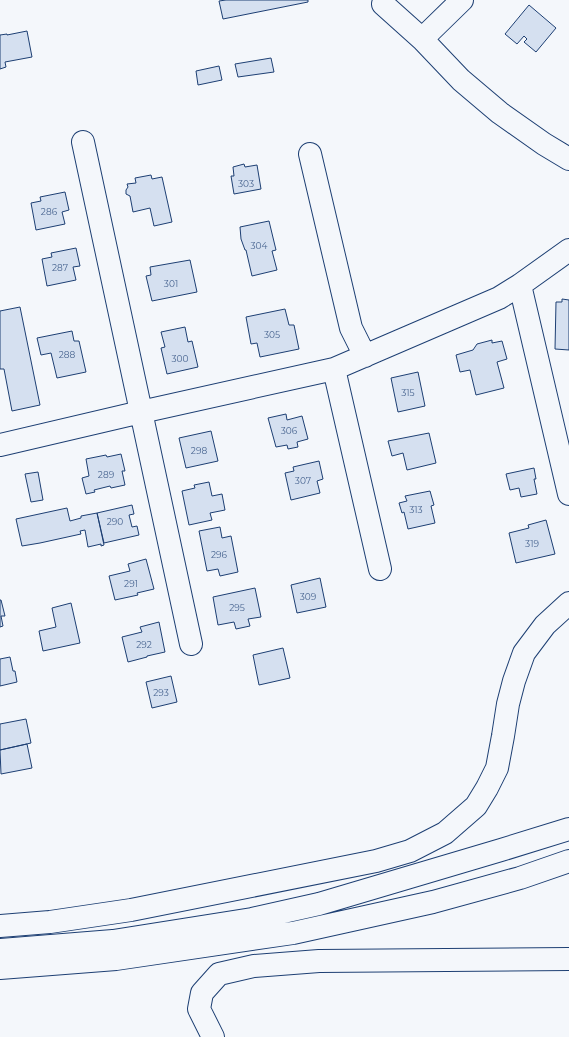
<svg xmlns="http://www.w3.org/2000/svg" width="569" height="1037" font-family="Montserrat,sans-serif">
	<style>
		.building { fill: #d5e0f0; stroke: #1d3f73 }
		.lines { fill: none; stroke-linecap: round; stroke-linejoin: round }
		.minor-casing { stroke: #1d3f73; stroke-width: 24 }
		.major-casing { stroke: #1d3f73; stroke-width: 24 }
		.minor { stroke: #f4f7fb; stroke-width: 22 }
		.major { stroke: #f4f7fb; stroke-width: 22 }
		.labels { text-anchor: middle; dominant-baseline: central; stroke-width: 3; stroke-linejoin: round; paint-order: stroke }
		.number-label { font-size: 9px; fill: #4b6792 }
	</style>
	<rect width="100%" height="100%" fill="#f4f7fb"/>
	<!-- building -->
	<path class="building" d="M226 0H308V2L223 19 219 1Z
		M529 5 556 28 536 52 524 42 527 39 524 36 517 44 505 34Z
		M27 31 32 57 5 62 6 67 0 69V35L7 34V35Z
		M271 58 274 72 238 77 235 64Z
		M219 66 222 80 198 85 196 71Z
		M244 164 245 167 257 165 261 189 234 194 231 176H234L233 167Z
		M151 175 152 179 162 177 172 222 154 226 150 208 133 212 130 196 126 194V190L128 187 127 184 136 183 135 178Z
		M65 192 69 210 62 212 65 224 36 230 31 203 41 201 40 197Z
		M269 221 276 250 272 251 277 270 252 276 246 250H245L241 239 240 227Z
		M76 248 80 266 73 267 76 280 47 286 42 259 52 257 51 253Z
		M190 260 197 292 152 301 146 276 151 275 150 267Z
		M562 299 569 300V350L555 349 556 302H562Z
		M20 307 40 405 12 411 4 369H0V311Z
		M285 309 289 325H294L299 349 260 357 257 343 251 344 246 317Z
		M185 327 188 342 192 341 198 367 167 374 161 348 165 347 161 332Z
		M72 331 74 341H79L86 372 57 378 51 353 41 355 37 338Z
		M492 340V343L502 341 507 359 497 362 504 388 476 395 470 370 460 372 456 355 473 350 477 344Z
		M418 372 425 406 398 412 391 378Z
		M286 414 287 420 302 416 308 439 297 442 298 447 288 449 287 445 276 447 268 418Z
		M211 431 218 461 186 468 179 438Z
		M429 433 436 463 407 470 403 453 392 456 388 441Z
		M121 454 125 471H122L125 485 111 488 110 486 94 490 95 492 86 494 82 478 89 476 86 459 106 455 107 457Z
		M319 461 323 479 317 481 320 493 291 500 285 473 294 471 293 467Z
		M534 468 536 479H534L537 494 521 497 519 488 510 490 506 474Z
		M38 472 43 500 31 502 25 474Z
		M209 482 212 496 222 494 225 510 210 513 212 520 189 525 182 491 195 488 194 485Z
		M430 491 434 505 431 506 435 523 408 529 404 512 402 513 399 503 407 501 405 496Z
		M132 505 134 514 129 515 132 527 137 526 139 535 104 543 97 513Z
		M67 508 70 521 81 518V516L97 513 104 545 101 546V544L88 547 85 530 80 531 81 534 40 543 22 546 16 519Z
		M546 520 555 554 516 563 509 533 529 528 528 525Z
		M220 527 222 538 231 536 238 572 220 576 218 569 207 571 199 531Z
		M146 559 154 589 137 593 138 595 115 600 109 576 130 571 128 564Z
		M320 578 326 607 297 613 291 585Z
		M255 588 261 617 248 619 250 626 236 629 234 622 218 625 213 597Z
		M0 600H1L5 616H1L3 626 0 627Z
		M71 603 80 643 43 651 39 631 56 627 52 608Z
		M159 622 165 652 147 656V657L128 662 122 637 142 632 140 627Z
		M283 648 290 678 259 685 253 655Z
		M10 657 13 671H15L17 682 0 686V659Z
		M171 676 177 702 152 708 146 682Z
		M26 719 31 743 0 750V724Z
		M27 744 32 768 1 774 0 750Z"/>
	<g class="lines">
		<defs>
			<path id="minor" d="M383 4 422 39 461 80 500 113 544 144 569 159
				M422 39 462 0
				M83 142 191 644
				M310 154 351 328 365 356
				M520 285 569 494
				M334 369 380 569
				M0 445 141 412 334 369 499 298 520 285 569 250
				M0 926 50 922 131 910 376 861 410 851 445 833 476 806 487 788 497 768 503 736 508 704 514 681 524 653 545 625 569 603
				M213 1037 199 1009 202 993 219 974 254 966 319 961 569 959"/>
			<path id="major" d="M0 950 113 941 252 919 319 904 501 850 569 829
				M0 968 116 959 293 933 433 902 520 878 569 861"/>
		</defs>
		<!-- minor casing -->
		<use href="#minor" class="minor-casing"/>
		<!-- major casing -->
		<use href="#major" class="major-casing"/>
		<!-- minor -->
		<use href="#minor" class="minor"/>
		<!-- major -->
		<use href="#major" class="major"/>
	</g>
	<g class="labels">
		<!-- number labels -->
		<g class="number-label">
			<text x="246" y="183">303</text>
			<text x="49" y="211">286</text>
			<text x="259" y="245">304</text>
			<text x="60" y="267">287</text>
			<text x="171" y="283">301</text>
			<text x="272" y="334">305</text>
			<text x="67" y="354">288</text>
			<text x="180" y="358">300</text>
			<text x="408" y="392">315</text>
			<text x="289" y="430">306</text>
			<text x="199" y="450">298</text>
			<text x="106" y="474">289</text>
			<text x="303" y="480">307</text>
			<text x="416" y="509">313</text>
			<text x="115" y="521">290</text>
			<text x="532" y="543">319</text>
			<text x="219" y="554">296</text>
			<text x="131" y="583">291</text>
			<text x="308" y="596">309</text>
			<text x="237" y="607">295</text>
			<text x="144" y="644">292</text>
			<text x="161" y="692">293</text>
		</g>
	</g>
</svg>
